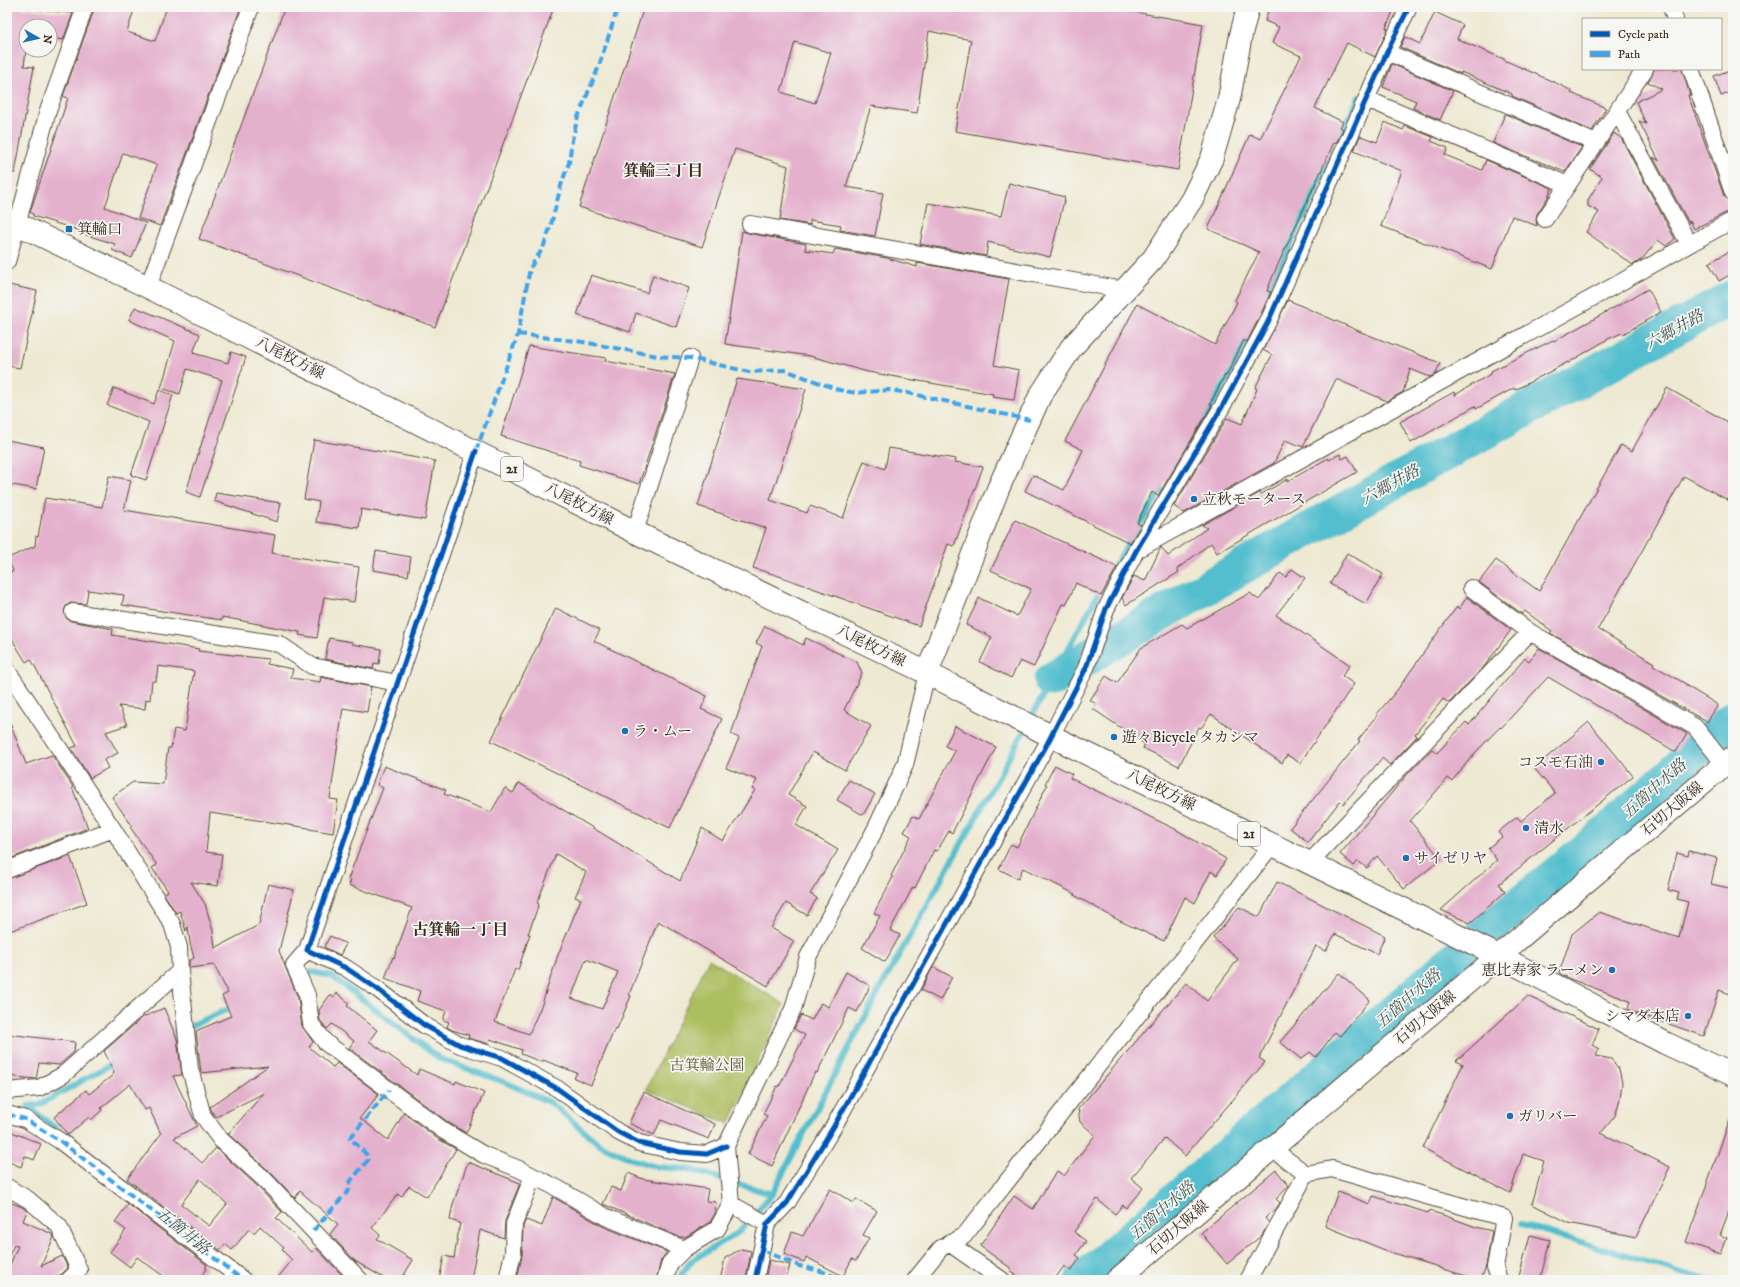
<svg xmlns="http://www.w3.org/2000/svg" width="1740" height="1287" font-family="'IM FELL DW Pica','Noto Serif JP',serif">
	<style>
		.green { fill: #adbe61; stroke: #747440 }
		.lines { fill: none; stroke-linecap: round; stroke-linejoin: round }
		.stream { stroke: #53bece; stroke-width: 6 }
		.river { stroke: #53bece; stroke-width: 35 }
		.building { fill: #e4b1cd; fill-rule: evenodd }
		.street-casing { stroke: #564739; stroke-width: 18 }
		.secondary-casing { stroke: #564739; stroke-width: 24 }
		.primary-casing { stroke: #564739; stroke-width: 24 }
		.street { stroke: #fff; stroke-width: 16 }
		.secondary { stroke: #fff; stroke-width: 22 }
		.primary { stroke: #fff; stroke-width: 22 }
		.quiet { stroke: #3fa3ea; stroke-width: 4; stroke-dasharray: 8 4; stroke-linecap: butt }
		.cycleway-casing { stroke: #f6f6f2; stroke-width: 8 }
		.cycleway { stroke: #0057b8; stroke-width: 5 }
		.poi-dot { fill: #1f6fb2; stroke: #f6f6f2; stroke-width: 1.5 }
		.labels { text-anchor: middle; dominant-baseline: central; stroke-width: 3.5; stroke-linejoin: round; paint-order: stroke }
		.shield { fill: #f6f6f2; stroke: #73675e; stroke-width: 1 }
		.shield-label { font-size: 14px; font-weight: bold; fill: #3b2a1e }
		.poi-label { font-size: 15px; fill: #3b2a1e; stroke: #f6f6f2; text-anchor: start }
		.street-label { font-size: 15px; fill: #3b2a1e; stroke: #f6f6f2 }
		.park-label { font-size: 15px; fill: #5d5632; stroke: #f6f6f2 }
		.neighbourhood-label { font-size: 16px; font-weight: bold; fill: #3b2a1e; stroke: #f6f6f2 }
		.water-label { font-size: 16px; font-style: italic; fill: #425653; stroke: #f6f6f2 }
	</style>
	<rect width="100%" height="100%" fill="#f6f6f2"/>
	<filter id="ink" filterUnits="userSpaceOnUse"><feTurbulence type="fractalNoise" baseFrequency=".025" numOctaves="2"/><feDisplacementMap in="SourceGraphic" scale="8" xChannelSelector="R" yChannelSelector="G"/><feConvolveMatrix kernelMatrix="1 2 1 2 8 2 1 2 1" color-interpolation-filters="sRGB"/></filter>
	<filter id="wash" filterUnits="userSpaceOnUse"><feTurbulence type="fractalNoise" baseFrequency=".012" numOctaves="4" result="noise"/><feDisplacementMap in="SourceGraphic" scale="16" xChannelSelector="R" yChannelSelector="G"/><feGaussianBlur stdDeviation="0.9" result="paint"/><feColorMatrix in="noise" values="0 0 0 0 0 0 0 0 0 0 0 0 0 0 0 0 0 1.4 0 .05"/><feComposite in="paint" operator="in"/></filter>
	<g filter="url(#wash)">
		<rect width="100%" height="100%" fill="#eee9d2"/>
		<!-- green -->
		<path class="green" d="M709 959 784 1004 729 1124 646 1089Z"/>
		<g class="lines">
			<!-- stream -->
			<path class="stream" d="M1266 298 1359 97
				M1193 437 1232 372 1249 335
				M1111 572 1161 490
				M300 976 311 972 332 976 440 1059 507 1083 551 1103 599 1144 631 1159 657 1167 688 1169 772 1194
				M168 1036 235 1006
				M28 1106 39 1105 117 1061
				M28 1106 61 1133
				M1521 1224 1706 1280
				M678 1280 691 1261 739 1232 772 1194 875 998 991 791 1101 589"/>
			<!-- river -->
			<path class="river" d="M1051 680C1273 544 1504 422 1733 297
				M1082 1280 1488 930 1602 836 1733 718"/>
		</g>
		<g id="blocks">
			<!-- building -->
			<path class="building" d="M7 7 73 13 63 40 50 38V26H26V50L24 66 34 67 15 173 7 172Z
				M95 7H135L127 32 155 41 167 7H241L160 226 138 218 157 165 123 153 105 207 146 223 132 258 112 250 115 244 80 233 81 231 33 216V214L30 212 68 98 63 96Z
				M285 7H554L435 327 199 239Z
				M644 7H1106L1203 24 1178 170 955 131 971 40 929 31 917 113 871 106 846 187 883 193 875 236 840 230 841 225 810 220V225L780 220 788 166 735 149 702 247 579 207ZM795 42 831 53 815 103 781 92Z
				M1269 7H1395L1386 28 1388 29 1375 57 1347 43 1333 71 1315 108 1343 122 1340 127 1343 129 1336 143 1334 142 1327 158 1275 271 1267 291 1271 292 1259 318 1247 342 1244 340 1226 376 1225 375 1210 404 1212 405 1158 496 1152 492 1137 523 1141 525 1130 543 1025 491 1033 475 1064 490 1083 450 1065 441 1137 304 1215 345 1237 302 1235 300 1259 252 1208 229 1250 134 1260 139 1301 56 1272 43 1279 27 1265 21Z
				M1435 12 1463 25 1457 39 1504 59V60L1556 83 1572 91 1571 93 1606 108 1592 131 1512 96V94L1461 72V74L1400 47 1405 37 1420 44Z
				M1392 64 1453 91 1440 120 1413 108 1416 101 1383 87Z
				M1654 69H1682L1690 95H1688L1724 196 1730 202 1733 209 1694 229 1690 221 1689 223 1653 157 1659 161 1639 121 1646 124 1636 102 1662 89 1648 82Z
				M1733 69V91L1721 96 1714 76Z
				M1505 114 1582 147 1565 172 1493 143Z
				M1385 122 1403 130 1405 126 1433 137 1431 141 1448 148 1445 155 1482 170 1486 160 1552 188 1548 197 1537 214 1536 219 1537 226 1512 216 1492 269 1381 226 1402 171 1354 151 1360 136 1377 142Z
				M1614 133 1621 138 1675 239 1666 246 1658 240 1642 259 1633 265 1586 232 1599 212 1588 206V200L1602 177 1590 169Z
				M1009 183 1065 197 1050 257 988 242 986 256 920 244 928 203 1001 216Z
				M742 231 748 233 806 244 805 250 833 254 835 249 887 258 917 267V263L1009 279 994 365 1019 370 1014 400 992 397 993 394 868 372 810 356 725 344Z
				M1733 249V273L1719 281 1709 263Z
				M591 275 647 293 653 275 689 288 676 327 636 313 630 332 577 315Z
				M9 285 37 291 20 368 7 366V295Z
				M1648 289 1661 312 1623 334 1622 333 1608 339 1568 363V362L1515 390 1514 388 1476 409 1475 406 1411 443 1400 422 1454 392 1455 395 1492 373 1491 371 1553 340 1554 341Z
				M1288 300 1361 332 1440 363 1436 374 1430 377 1410 369 1403 392 1387 401 1336 379 1303 447 1285 440 1274 463 1184 513 1174 506 1227 418 1242 424 1257 389 1255 388 1272 355 1263 350Z
				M135 307 200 334 193 353 228 363 231 352 246 357 200 497 186 492 222 380 187 369 180 394 161 388 175 341 129 320Z
				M529 346 606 358 605 361 675 374 639 484 579 465 580 461 501 436Z
				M737 379 806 389 770 500 807 513 810 506 843 518 864 461 885 469 889 448 956 459 955 462 983 467 954 546 948 544 919 626 776 575 753 568 766 528 698 506Z
				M114 388 154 404 159 390 173 395 146 480 131 475 149 422 107 405Z
				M1667 388 1733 425V503L1684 476 1598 629 1654 663 1653 665 1686 684 1685 685 1718 705 1707 722 1550 633 1552 631 1525 611 1522 614 1479 582 1496 560 1539 591 1621 445 1632 451Z
				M7 440 44 447 36 489 7 484Z
				M314 440 435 461 425 520 361 509 359 528 316 522 319 502 304 499Z
				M1340 454 1342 459 1348 456 1357 472 1217 553 1211 543 1177 569 1179 572 1126 605 1122 598 1134 576 1145 581 1161 547 1168 556 1207 528 1202 525 1261 492 1260 495 1288 479 1287 482 1328 458 1329 460Z
				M109 476 131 480 124 510 275 535 272 553 359 567 354 602 324 597 317 638 299 635 300 632 222 617V620L122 605 124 595 88 590 86 604 70 603 66 606 64 611 67 619 71 621 113 629 112 635 199 649 198 651 268 659 267 664 293 669 291 678 320 682 321 677 371 687 367 712 343 708 330 799 338 800 333 833 309 829V828L210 813 206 852 222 854 218 886 191 882 205 904 213 931 215 948 259 925 268 884 294 890 279 951 298 998 302 1026 313 1042 309 1047 333 1067 337 1063 379 1094 360 1118 388 1140 404 1113 438 1139 456 1149 427 1197 409 1186 401 1197 398 1194 372 1228 380 1235 377 1239 413 1260 401 1280H387L355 1261 330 1234 338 1224 300 1191 295 1198 270 1172 228 1134 264 1093 216 1117 212 1112 210 1107 268 1066 201 1073 196 1031 231 1016 222 996 228 993 214 965 189 968V961L194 958 190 943 188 927 186 931 180 911 176 913 164 894 168 891 152 868 157 865 130 827 132 826 112 797 133 782 163 784 168 748H171L174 729 185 731 194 671 158 666 156 681H152L150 700 146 699 145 709 119 706 127 725 106 732 118 753 104 760 108 768 90 778 71 748 77 746 31 659 26 662 7 631V574L13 571 8 558 35 546 36 536 38 537 45 498 102 507Z
				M216 493 281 503 277 522 214 501Z
				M1015 520 1117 567 1101 596 1076 583 1066 605 1063 604 1034 667 1020 661 1011 678 980 662 992 637 966 625 979 598 1017 616 1031 589 991 570Z
				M376 551 411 557 408 576 373 570Z
				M1347 553 1383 574 1366 604 1330 584Z
				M1292 569 1305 578 1276 615 1350 665 1342 676 1354 684 1300 763 1287 755 1282 763 1211 714 1201 728 1199 727 1179 766 1143 748 1145 744 1093 709 1096 704 1090 700 1106 676 1117 683 1141 648 1182 624 1187 628 1250 593 1259 600 1280 573 1286 577Z
				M1467 597 1511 630 1483 668 1449 703 1443 699 1415 734 1417 736 1390 765 1382 758 1343 804 1340 801 1308 842 1290 828 1360 741 1358 740 1378 715 1377 714 1398 689 1439 631 1457 607 1459 609Z
				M556 608 600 630 594 641 707 696 701 709 722 719 670 828 491 741Z
				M765 626 803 645 806 638 857 662 862 673 844 710 871 726 845 770 813 752 788 795 807 806 796 825 838 850 810 894 817 898 807 915 786 903 771 928 794 941 768 986 658 921 634 982 629 995 631 996 617 1029 615 1028 591 1085 574 1078 577 1073 543 1060 542 1062 521 1054 522 1050 490 1039 489 1044 468 1038 469 1035 452 1030 447 1027 449 1022 443 1020 446 1011 417 1001 420 991 385 978 393 957 394 958 412 908 349 885 351 880 348 879 383 788 377 785 384 766 446 790 444 794 491 812 505 788 513 793 519 783 680 881 702 828 723 841 755 790 752 789 757 780 726 768 739 738 731 734 762 646 756 643ZM556 854 586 872 575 897 581 899 558 955 542 1004 529 1034 495 1022 515 969 518 970 530 934H528L539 904 537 903ZM586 959 618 972 602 1009 571 998Z
				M329 638 352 642V644L381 649 379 664 374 663 373 669 325 659Z
				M1539 648 1687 734 1676 752 1548 677 1501 728 1500 727 1474 754 1452 781 1448 778 1410 821 1441 859 1404 889 1377 856 1367 868 1358 861 1354 866 1340 854 1405 777 1432 749 1437 753 1466 722 1469 725 1525 658 1529 661Z
				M7 718H8L26 764 52 755 73 787H72L88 828 7 860Z
				M1589 722 1633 776 1499 884 1505 892 1470 923 1441 910 1497 860 1488 848 1502 837 1498 832 1517 817 1521 821 1555 793 1534 768Z
				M955 726 996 747 952 833 949 831 937 851 934 850 915 888 913 887 890 930 900 935 885 962 862 948 880 916 874 913 893 877 891 876 911 836 904 832 913 816 919 819 955 751 945 746Z
				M1055 765 1072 774 1070 778 1175 829 1226 859 1217 875 1211 871 1195 903 1185 897 1164 941 1120 921 1074 895 1075 894 1023 868 1018 879 999 869 1011 844 1017 847 1047 785 1045 784Z
				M849 780 875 794 863 815 837 800Z
				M1689 851 1717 858 1711 884 1733 889V995L1719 990 1704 1036 1633 1012 1628 1009 1630 1001 1570 979 1559 973 1572 934 1599 912 1679 938 1688 902 1677 899 1679 893 1668 890 1677 853 1688 856Z
				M70 856 87 903 7 932V879Z
				M1277 882 1385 936 1377 954 1335 934 1326 951 1316 946 1259 1058 1265 1062 1185 1156 1165 1138 1131 1178 1143 1188 1126 1208 1123 1205 1115 1214 1097 1199 1074 1232 1086 1241 1076 1255 1080 1258 1071 1271 1064 1266 1054 1280H1023L1010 1271 1012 1269 980 1246 1014 1196 1033 1209 1057 1171 1064 1176 1095 1135 1080 1122 1078 1109 1186 983 1207 1001 1238 959 1213 938 1239 907 1259 917Z
				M330 936 346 944 340 955 324 947Z
				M933 967 952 977 940 1000 921 990Z
				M846 972 870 986 857 1012 849 1008 817 1073 815 1072 772 1166 748 1154 767 1116 763 1114 777 1086 779 1087 805 1035 794 1029 801 1015 812 1020 821 1003 828 1007Z
				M1339 973 1370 1000 1340 1036 1335 1032 1316 1057 1310 1052 1301 1059 1280 1042Z
				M337 993 349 1003 347 1006 377 1030 369 1041 417 1075 419 1069 455 1084 456 1081 484 1093 466 1133 449 1123 349 1048 354 1041 332 1024 327 1029 320 1020 319 1010 330 995 334 997Z
				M1528 996 1599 1029 1592 1045 1599 1049 1596 1056 1611 1059 1619 1069 1622 1083 1620 1099 1615 1116 1601 1133 1670 1167 1636 1237 1569 1223 1532 1204 1544 1161 1523 1154 1510 1193 1423 1148 1463 1064 1456 1061Z
				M164 1008 177 1039 182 1075 173 1076 197 1126 174 1138 202 1163 216 1148 257 1186 282 1212 276 1218 312 1252 316 1248 343 1276 339 1280H276L292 1260 282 1250 284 1248 260 1226 254 1233 249 1229 232 1250 225 1244 220 1250 127 1179 161 1134 149 1108 145 1110 130 1084 101 1108 102 1110 91 1120 89 1117 68 1135 54 1117 86 1090 89 1094 113 1075 114 1072 104 1051 143 1017ZM200 1179 227 1204 209 1226 181 1204Z
				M7 1034 75 1042 74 1052 59 1065 39 1063 36 1079 7 1076Z
				M644 1092 715 1124 709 1139 661 1120 654 1135 629 1123Z
				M1731 1117 1733 1118V1200L1720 1235 1727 1238 1721 1254 1686 1242Z
				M7 1130 41 1144 34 1160 25 1156 21 1167 7 1161Z
				M468 1162 520 1183 505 1221 504 1238 480 1230 471 1280H439L444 1256 454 1258 460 1223 450 1220 453 1204Z
				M1276 1170 1289 1186 1276 1199 1280 1203 1276 1209 1265 1218 1269 1223 1262 1235 1227 1264 1201 1233Z
				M628 1173 643 1179 708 1189 706 1201 716 1202 715 1214 710 1222 685 1237H679L603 1204 611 1187 621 1191Z
				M830 1189 854 1203 856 1199 877 1211 863 1235 869 1238 856 1261 852 1259 843 1276 806 1257 804 1262 784 1254 792 1232 803 1236Z
				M1338 1192 1370 1204 1373 1196 1428 1213 1429 1211 1443 1215 1476 1227 1492 1231 1486 1266 1481 1280 1439 1268V1267L1390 1252 1325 1226Z
				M553 1197 602 1226 667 1252 661 1260 656 1280H517L522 1255 523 1226 526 1220 542 1226Z
				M7 1201 22 1207 27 1211 23 1221 52 1234 54 1237 41 1266 62 1256 68 1268 62 1274 49 1280H7V1271L18 1246 14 1245 7 1260Z
				M128 1204 207 1265 205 1267 207 1268 198 1280H169L137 1257 130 1267 110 1252 126 1230 115 1222Z
				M1530 1235 1550 1240 1540 1280H1518Z
				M741 1249 751 1251 746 1280H720L725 1258Z
				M769 1260 790 1265 786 1280H765Z"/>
		</g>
	</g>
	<g filter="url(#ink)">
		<use href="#blocks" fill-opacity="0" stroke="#564739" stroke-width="1"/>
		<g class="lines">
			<defs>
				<path id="street" d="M1671 7 1675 19
					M1387 52 1596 143
					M1691 69 1733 193
					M1367 99 1568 185
					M1617 111 1689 244
					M1545 219 1645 69
					M750 224 1124 290
					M7 262 48 111 85 7
					M148 287 251 7
					M476 451 307 950 346 968 376 988 424 1025 460 1045 502 1058 558 1089 618 1132 639 1143 680 1152 707 1154 726 1146
					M635 532 690 358
					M1137 550 1733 220
					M1471 588 1530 632 1695 727 1724 764
					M73 612 279 644 312 666 397 683
					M7 670 113 829 172 924 179 947 180 971 190 1069 203 1116 220 1139 264 1179 360 1280
					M1309 863 1530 632
					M7 870 113 829
					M307 950 294 965 307 995 311 1024 326 1043 444 1131 484 1155 519 1169 557 1188 606 1217 684 1249
					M7 1091 39 1088 63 1075 180 971
					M7 1114 25 1119 60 1141 243 1280
					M1306 1174 1332 1169 1504 1218 1495 1267 1499 1280
					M7 1187 29 1200 59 1226 79 1270 69 1280
					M731 1204 767 1224
					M949 1243 1002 1280
					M507 1280 513 1253 514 1224 533 1176
					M665 1280 670 1263 684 1249 717 1229 731 1204 726 1146 793 1009 808 957 877 826 905 765 927 673
					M755 1280 767 1224 787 1203 834 1126 1045 748 1086 668 1106 609 1136 551 1222 407 1268 322 1387 52 1409 7
					M915 1280 941 1248 964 1236 1272 845
					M1248 1280 1306 1174 1271 1148"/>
				<path id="secondary" d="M927 673 998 489 1040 396 1071 348 1153 259 1192 199 1212 158 1229 99 1241 35 1248 7
					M1117 1280 1733 757"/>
				<path id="primary" d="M7 219 148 287 635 532 927 673 1051 736 1499 956 1665 1043 1733 1075"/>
			</defs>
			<!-- street casing -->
			<use href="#street" class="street-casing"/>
			<!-- secondary casing -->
			<use href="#secondary" class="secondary-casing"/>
			<!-- primary casing -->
			<use href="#primary" class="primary-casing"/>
			<!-- street -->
			<use href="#street" class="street"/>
			<!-- secondary -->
			<use href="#secondary" class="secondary"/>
			<!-- primary -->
			<use href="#primary" class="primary"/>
			<!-- quiet -->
			<path class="quiet" d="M518 334 583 342 658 356 690 358 749 372 785 370 839 390 856 393 889 390 908 393 1030 420
				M476 451 518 334 530 268 543 248 551 225 562 182 569 163 572 140 578 117 599 66 618 7
				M7 1114 25 1119 60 1141 243 1280
				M313 1231 349 1190 350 1182 368 1160 367 1155 350 1138 389 1090
				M762 1250 799 1266 821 1271 843 1280"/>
			<defs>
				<path id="cycleway" d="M476 451 307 950 346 968 376 988 424 1025 460 1045 502 1058 558 1089 618 1132 639 1143 680 1152 707 1154 726 1146
					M755 1280 767 1224 787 1203 834 1126 1045 748 1086 668 1106 609 1136 551 1222 407 1268 322 1387 52 1409 7"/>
			</defs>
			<!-- cycleway casing -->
			<use href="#cycleway" class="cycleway-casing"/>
			<!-- cycleway -->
			<use href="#cycleway" class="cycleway"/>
		</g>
	</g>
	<!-- markers -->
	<g class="poi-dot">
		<rect x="65" y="225" width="8" height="8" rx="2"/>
		<circle cx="1194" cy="499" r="4"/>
		<circle cx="625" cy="731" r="4"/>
		<circle cx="1114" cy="737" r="4"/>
		<circle cx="1601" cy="762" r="4"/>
		<circle cx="1526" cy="828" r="4"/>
		<circle cx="1406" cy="858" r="4"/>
		<circle cx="1612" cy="970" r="4"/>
		<circle cx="1688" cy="1016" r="4"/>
		<circle cx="1510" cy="1116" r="4"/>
	</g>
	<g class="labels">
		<!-- shield labels -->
		<g class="shield">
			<rect x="501" y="457" width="22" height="24" rx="3"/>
			<rect x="1238" y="822" width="22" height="24" rx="3"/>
		</g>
		<g class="shield-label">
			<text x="512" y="469">21</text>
			<text x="1249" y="834">21</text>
		</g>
		<!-- poi labels -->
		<g class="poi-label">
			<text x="77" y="229">箕輪口</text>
			<text x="1202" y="499">立秋モータース</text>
			<text x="633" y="731">ラ・ムー</text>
			<text x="1122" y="737">遊々Bicycle タカシマ</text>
			<text x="1593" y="762" text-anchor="end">コスモ石油</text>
			<text x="1534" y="828">清水</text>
			<text x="1414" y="858">サイゼリヤ</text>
			<text x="1604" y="970" text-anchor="end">恵比寿家 ラーメン</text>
			<text x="1680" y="1016" text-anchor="end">シマダ本店</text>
			<text x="1518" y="1116">ガリバー</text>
		</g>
		<!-- street labels -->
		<g class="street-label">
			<text transform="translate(290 358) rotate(27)">八尾枚方線</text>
			<text transform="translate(579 504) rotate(27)">八尾枚方線</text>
			<text transform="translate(871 646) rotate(26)">八尾枚方線</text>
			<text transform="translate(1161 790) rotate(26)">八尾枚方線</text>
			<text transform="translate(1672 809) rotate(-40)">石切大阪線</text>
			<text transform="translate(1425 1018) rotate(-40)">石切大阪線</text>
			<text transform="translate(1178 1228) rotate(-41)">石切大阪線</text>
		</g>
		<!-- park labels -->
		<g class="park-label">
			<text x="707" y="1065">古箕輪公園</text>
		</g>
		<!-- neighbourhood labels -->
		<g class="neighbourhood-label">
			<text x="663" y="171">箕輪三丁目</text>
			<text x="460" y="930">古箕輪一丁目</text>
		</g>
		<!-- water labels -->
		<g class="water-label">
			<text transform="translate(1674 330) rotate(-29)">六郷井路</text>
			<text transform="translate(1390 485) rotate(-29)">六郷井路</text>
			<text transform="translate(1654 789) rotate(-42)">五箇中水路</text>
			<text transform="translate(1408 999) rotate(-41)">五箇中水路</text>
			<text transform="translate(1162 1211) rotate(-41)">五箇中水路</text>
			<text transform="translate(183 1231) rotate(39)">五箇井路</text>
		</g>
	</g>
	<!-- margin -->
	<rect width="1740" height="1287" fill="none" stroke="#f6f6f2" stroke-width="24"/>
	<!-- legend -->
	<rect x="1582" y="18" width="140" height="52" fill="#f6f6f2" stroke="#aba49d"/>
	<rect x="1590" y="31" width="20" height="6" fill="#0057b8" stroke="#aba49d"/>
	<text x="1618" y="38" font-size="12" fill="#3b2a1e">Cycle path</text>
	<rect x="1590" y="51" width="20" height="6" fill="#3fa3ea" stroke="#aba49d"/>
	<text x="1618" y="58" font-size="12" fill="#3b2a1e">Path</text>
	<!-- north arrow -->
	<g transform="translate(38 38) rotate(98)"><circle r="19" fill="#f6f6f2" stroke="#aba49d"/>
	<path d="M0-3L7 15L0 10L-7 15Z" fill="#1f6fb2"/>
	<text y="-6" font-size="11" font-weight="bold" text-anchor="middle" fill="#3b2a1e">N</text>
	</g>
</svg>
